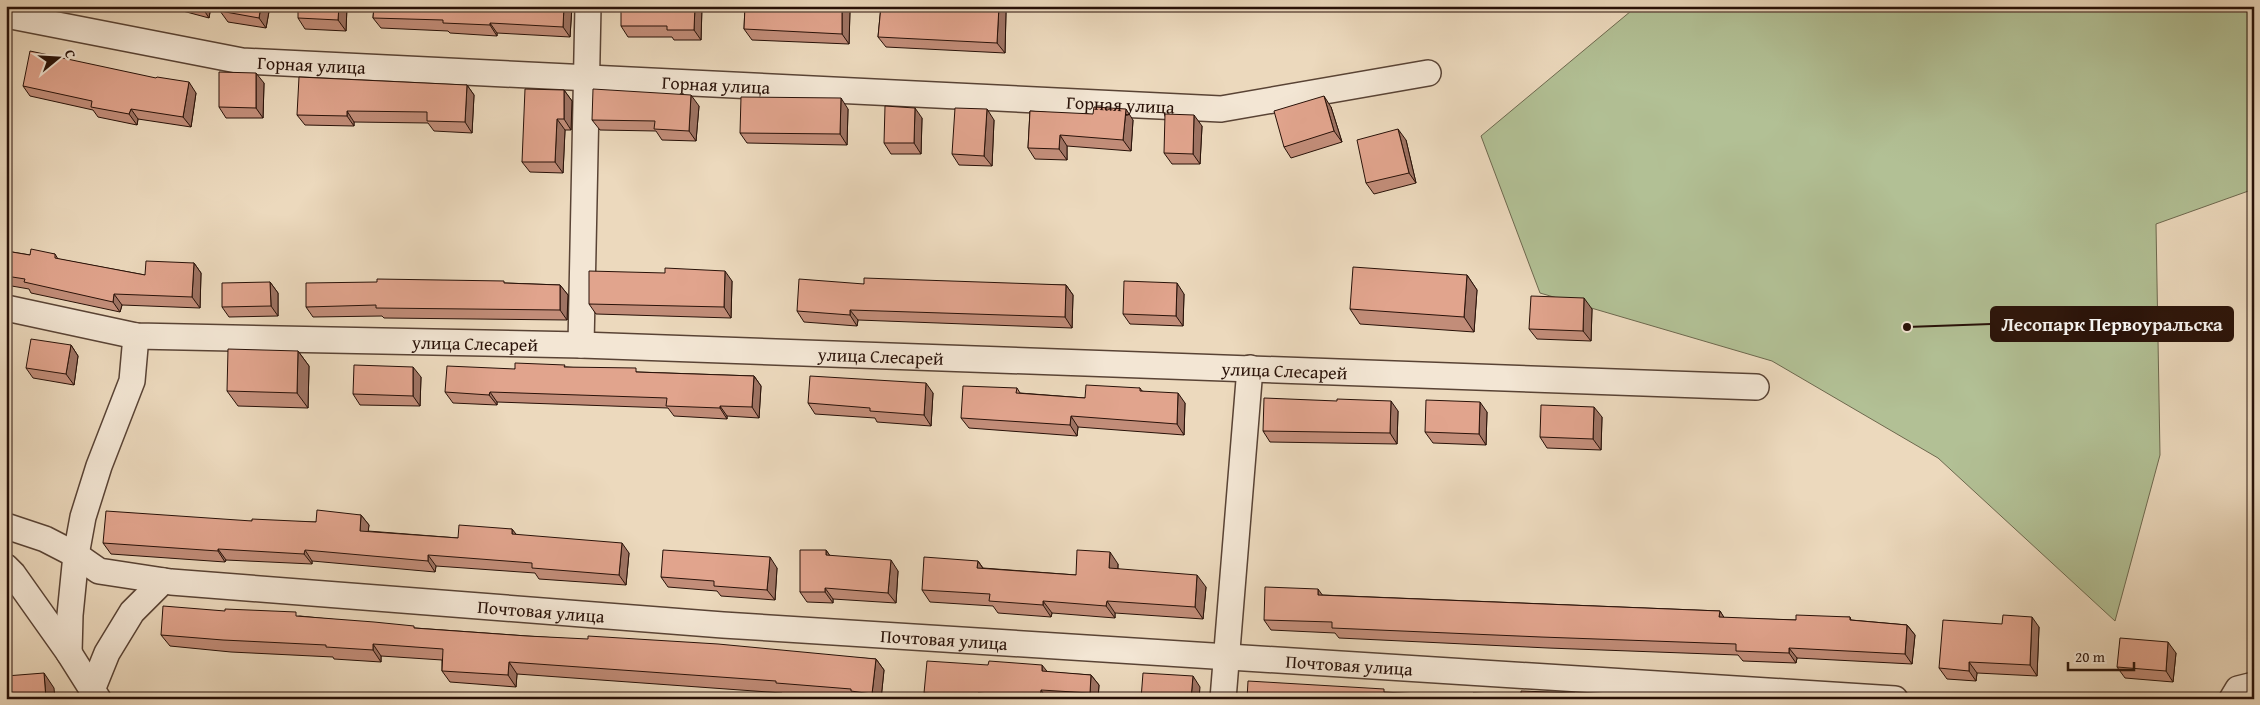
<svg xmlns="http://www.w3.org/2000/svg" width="2260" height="705" font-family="'Gentium Book Plus',serif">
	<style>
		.green { fill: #b2c095; stroke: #6d684e }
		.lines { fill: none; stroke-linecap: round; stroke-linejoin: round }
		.minor-casing { stroke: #594335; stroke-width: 28 }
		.minor { stroke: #f3e6d4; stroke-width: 25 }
		.wall { fill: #c28d79; stroke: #281108 }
		.shaded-wall { fill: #9e7363; stroke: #281108 }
		.building { fill: #e1a48d; stroke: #281108 }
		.labels { text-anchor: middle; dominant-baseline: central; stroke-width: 5; stroke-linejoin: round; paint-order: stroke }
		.street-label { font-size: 18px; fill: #281108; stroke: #f3e6d4 }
		.leader { fill: none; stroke: #281108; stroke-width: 2 }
		.callout-dot { fill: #281108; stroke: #f3e6d4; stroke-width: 2 }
		.callout { fill: #281108; stroke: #281108; stroke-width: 2 }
		.callout-label { font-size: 19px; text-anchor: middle; font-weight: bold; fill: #fff }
	</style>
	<rect width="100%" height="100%" fill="#ecd9bd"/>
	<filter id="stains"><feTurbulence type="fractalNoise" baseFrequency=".004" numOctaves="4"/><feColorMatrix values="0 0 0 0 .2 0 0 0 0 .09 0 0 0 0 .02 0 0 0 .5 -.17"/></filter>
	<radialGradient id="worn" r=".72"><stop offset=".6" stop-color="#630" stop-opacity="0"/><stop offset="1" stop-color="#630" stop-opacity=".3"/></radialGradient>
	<!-- green -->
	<path class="green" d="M1637 6H2254V189L2156 224 2160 455 2115 621 1938 458 1772 361 1540 293 1481 136Z"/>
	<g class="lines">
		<defs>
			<g id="minor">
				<path id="s1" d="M6 15 242 61 1221 109 1428 73"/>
				<path id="s2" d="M6 308 136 336 581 345 1756 387"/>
				<path d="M581 345 588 6"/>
				<path id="s3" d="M6 526 45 539 76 555 99 571 171 582 723 625 1895 699"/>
				<path d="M6 567 13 574 69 653 98 699"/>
				<path d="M69 653 70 615 76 555 83 517 99 466 132 381 136 336"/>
				<path d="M92 690 107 653 132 612 163 581"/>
				<path d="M1223 699 1250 368"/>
				<path d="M2232 699 2238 689 2254 685"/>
			</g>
		</defs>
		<!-- minor casing -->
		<use href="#minor" class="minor-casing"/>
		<!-- minor -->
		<use href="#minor" class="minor"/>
	</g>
	<!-- wall -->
	<path class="wall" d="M164 6H211L209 18Z
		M220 6H270L266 28 228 22 220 11Z
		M347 6 346 31 305 29 298 18Z
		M374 6H572L570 37 497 33V36L450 33 448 31 381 28 373 18Z
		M702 6 701 40H674L672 37H628L621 26Z
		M745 6H847L850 10 849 44 752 40 744 29Z
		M881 6H1003L1006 12 1005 53 886 47 878 37Z
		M264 83 263 118H226L219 107Z
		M467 85 474 95 472 133 434 131 428 123 354 122V126L305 125 297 115Z
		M23 86 196 93 191 127 138 119 137 125 98 117 93 110 30 96Z
		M564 90 572 101 571 130H565L563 173 530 172 522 162Z
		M699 106 696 141 662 140 656 131 600 130 592 120Z
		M1331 107 1342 142 1291 158 1284 147Z
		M848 109 847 145 747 143 740 133Z
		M1030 111 1133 120 1131 151 1067 146V160L1035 159 1028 148Z
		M922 118 921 154H891L884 143Z
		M994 120 992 166 959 165 952 154Z
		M1202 126 1200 164H1172L1164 153Z
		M1406 140 1416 183 1374 194 1366 183Z
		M6 251 30 255 55 254 58 259 145 275 194 263 201 273 200 308 122 305 120 312 31 293 29 289 6 285Z
		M1467 275 1477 290 1474 332 1360 324 1350 309Z
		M732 281 731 318 596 314 589 304Z
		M270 282 278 293V316L229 317 222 307Z
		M505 283 560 285 568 295 567 320 384 318 382 316 313 317 306 307Z
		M864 284 1066 285 1073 295 1072 328 858 320 857 326 804 322 797 311Z
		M1184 294 1183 326 1130 324 1123 314Z
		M1592 309 1591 341 1537 339 1529 329Z
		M71 345 78 356 74 385 33 378 26 368Z
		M298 351 309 366 308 408 238 406 227 391Z
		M566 367 638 372 754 376 761 386 759 418 727 416V419L674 416 668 408 497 402V405L453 403 445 392 515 369Z
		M421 377 420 406 360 405 353 394Z
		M1017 388 1020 393 1085 398 1140 388 1142 391 1185 403 1184 435 1078 427 1077 436 969 428 961 418Z
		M933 393 931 426 877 422 875 418 815 414 808 403Z
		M1398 411 1397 444 1270 442 1263 431Z
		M1487 412 1486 445 1433 443 1425 432Z
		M1602 417 1601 450 1547 448 1540 437Z
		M361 515 369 525 368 531 458 538 512 529 516 535 629 553 626 585 539 579 535 573 436 566 435 572 312 561V564L226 560 225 562 111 554 103 543 252 521 316 522Z
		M826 550 830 556 898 571 896 603 833 599V603L807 602 800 592Z
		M978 561 983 568 1076 575 1118 564V569L1206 587 1203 619 1115 613V618L1052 613 1051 617 998 613 993 606 930 602 922 590Z
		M777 568 775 600 721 596 717 591 668 587 661 577Z
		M1322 595 1720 611 1724 618 1796 620 1850 617 1851 620 1907 625 1915 635 1912 664 1797 658 1796 663 1743 661 1738 655 1548 648 1339 638 1335 633 1271 630 1264 620Z
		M300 616 415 628 527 636 876 659 884 670 881 699H831L784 695 782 693 517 674 516 687 450 682 442 671V660L381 656V662L334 659 333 657 231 652 170 646 161 635Z
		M2039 627 2037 676 1977 673 1976 681 1947 679 1939 668Z
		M2176 653 2173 682 2125 678 2117 667Z
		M1047 672 1091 675 1099 685 1098 699H928L924 693Z"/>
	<!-- shaded-wall -->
	<path class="shaded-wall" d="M202 6H211L209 18 202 7Z
		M261 6H270L266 28 259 18Z
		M339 6H347L346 31 338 20Z
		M564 6H572L570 37 563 27Z
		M695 6H702L701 40 694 30Z
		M842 6H847L850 10 849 44 842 34Z
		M999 6H1003L1006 12 1005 53 997 43Z
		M490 23 497 33V36L490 25Z
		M256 73 264 83 263 118 256 108Z
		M189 82 196 93 191 127 183 117Z
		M467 85 474 95 472 133 465 122Z
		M564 90 572 101 571 130 564 119Z
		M691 95 699 106 696 141 689 131Z
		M1324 96 1331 107 1342 142 1334 131Z
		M841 98 848 109 847 145 840 134Z
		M915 108 922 118 921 154 914 143Z
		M131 109 138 119 137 125 129 114Z
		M987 109 994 120 992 166 984 156Z
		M1126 109 1133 120 1131 151 1123 140Z
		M347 111 354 122V126L347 116Z
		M1194 115 1202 126 1200 164 1193 154Z
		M557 119 565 130 563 173 555 162Z
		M1398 129 1406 140 1416 183 1409 173Z
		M1060 135 1067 146V160L1059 149Z
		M194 263 201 273 200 308 192 297Z
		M725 271 732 281 731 318 724 307Z
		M1467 275 1477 290 1474 332 1464 317Z
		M270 282 278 293V316L271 306Z
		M1177 283 1184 294 1183 326 1176 316Z
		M560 285 568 295 567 320 560 310Z
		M1066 285 1073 295 1072 328 1065 317Z
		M114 294 122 305 120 312 113 302Z
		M1584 298 1592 309 1591 341 1583 331Z
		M850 310 858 320 857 326 850 315Z
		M71 345 78 356 74 385 66 374Z
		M298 351 309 366 308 408 297 393Z
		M413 367 421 377 420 406 413 396Z
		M754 376 761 386 759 418 752 407Z
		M926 383 933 393 931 426 924 415Z
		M490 392 497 402V405L489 395Z
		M1178 393 1185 403 1184 435 1177 424Z
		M1391 401 1398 411 1397 444 1390 433Z
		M1480 402 1487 412 1486 445 1479 434Z
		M720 406 727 416V419L720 408Z
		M1594 407 1602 417 1601 450 1593 439Z
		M1071 416 1078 427 1077 436 1070 425Z
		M361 515 369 525 367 541 360 531Z
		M512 529 520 539 512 534Z
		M622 543 629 553 626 585 619 575Z
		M218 549 226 560 225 562 218 551Z
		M305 550 312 561V564L304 554Z
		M826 550 833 560 826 555Z
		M1110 552 1118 564 1117 580 1109 568Z
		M428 555 436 566 435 572 428 561Z
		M770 557 777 568 775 600 767 590Z
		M891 560 898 571 896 603 888 593Z
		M978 561 986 573 977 568Z
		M1197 575 1206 587 1203 619 1195 607Z
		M825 588 833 599V603L825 592Z
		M1318 589 1326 600 1318 595Z
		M1043 601 1052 613 1051 617 1043 605Z
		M1107 601 1115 613V618L1106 606Z
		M1720 611 1727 622 1719 617Z
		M2032 617 2039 627 2037 676 2030 665Z
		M1907 625 1915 635 1912 664 1905 654Z
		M2168 642 2176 653 2173 682 2166 671Z
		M373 644 381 656V662L373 650Z
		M1789 648 1797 658 1796 663 1789 653Z
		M876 659 884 670 881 699H875L872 694Z
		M509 662 517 674 516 687 508 675Z
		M1969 662 1977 673 1976 681 1969 671Z
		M1042 665 1050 675 1042 671Z
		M44 673 54 688 55 699H46Z
		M1091 675 1099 685 1098 699H1094L1090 693Z
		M1193 676 1200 687 1199 699H1191Z
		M1041 690 1047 699H1041L1040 698Z
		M978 693 982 699H979L978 697Z
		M1575 693 1579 699H1574Z"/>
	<!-- building -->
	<path class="building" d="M220 6H261L259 18 220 11Z
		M298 6H339L338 20 298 18Z
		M374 6H564L563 27 490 23V25L443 23V20L373 18Z
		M621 6H695L694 30H667V26H621Z
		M745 6H842V34L744 29Z
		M881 6H999L997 43 878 37Z
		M30 51 156 78 157 77 189 82 183 117 131 109 129 114 91 107 92 101 23 86Z
		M219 72 256 73V108L219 107Z
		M299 77 467 85 465 122 427 121V112L347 111V116L297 115Z
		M525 89 564 90V119H557L555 162H522Z
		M593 89 691 95 689 131 654 129 655 121 592 120Z
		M1324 96 1334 131 1284 147 1274 111Z
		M741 97 841 98 840 134 740 133Z
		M885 106 915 108 914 143H884Z
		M1094 107 1126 109 1123 140 1060 135 1059 149 1028 148 1030 111 1093 114Z
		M955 108 987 109 984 156 952 154Z
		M1165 114 1194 115 1193 154 1164 153Z
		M1398 129 1409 173 1366 183 1357 140Z
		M31 249 55 254V258L145 275 146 261 194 263 192 297 114 294 113 302 24 282 25 279 6 276V251L30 255Z
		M1353 267 1467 275 1464 317 1350 309Z
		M665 268 725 271 724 307 589 304V271L665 273Z
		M864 278 1066 285 1065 317 850 310V315L797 311 799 279 864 284Z
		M377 279 504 281V283L560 285V310L376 308V305L306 307V283L377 282Z
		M1124 281 1177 283 1176 316 1123 314Z
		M270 282 271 306 222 307V283Z
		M1531 296 1584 298 1583 331 1529 329Z
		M31 339 71 345 66 374 26 368Z
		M228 349 298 351 297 393 227 391Z
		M515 363 565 365 564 367 636 368V372L754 376 752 407 720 406V408L666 406 667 398 490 392 489 395 445 392 447 366 515 369Z
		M354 365 413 367V396L353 394Z
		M810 376 926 383 924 415 870 411V408L808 403Z
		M1086 385 1140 388V391L1178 393 1177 424 1071 416 1070 425 961 418 963 386 1017 388 1016 393 1085 398Z
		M1264 398 1337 401V399L1391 401 1390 433 1263 431Z
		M1426 400 1480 402 1479 434 1425 432Z
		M1541 405 1594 407 1593 439 1540 437Z
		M317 510 361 515 360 531 458 538 459 525 512 529V534L622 543 619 575 532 568V563L428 555V561L305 550 304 554 218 549V551L103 543 106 511 252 521V519L316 522Z
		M663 550 770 557 767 590 714 586V581L661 577Z
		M800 550H826V555L891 560 888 593 825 588V592H800Z
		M1077 550 1110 552 1109 568 1197 575 1195 607 1107 601 1106 606 1043 601V605L989 601 990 594 922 590 924 557 978 561 977 568 1076 575Z
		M1265 587 1318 589V595L1720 611 1719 617 1796 620V615L1850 617V620L1907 625 1905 654 1789 648V653L1736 651V644L1541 637 1332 628V622L1264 620Z
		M163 606 225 611V609L296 612V616L374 622 414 626V628L527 636 588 639V636L718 644 876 659 872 694 851 691V689L776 683V681L509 662 508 675 442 671 443 649 373 644V650L326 647V645L223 640 161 635Z
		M2003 615 2032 617 2030 665 1969 662V671L1939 668 1943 620 2002 624Z
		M2120 638 2168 642 2166 671 2117 667Z
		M927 661 988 665 989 661 1042 665V671L1091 675 1090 693 1041 690 1040 698 978 693V697L924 693Z
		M44 673 46 699H6V676Z
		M1143 673 1193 676 1191 699H1141Z
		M1248 681 1384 689V692L1473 697V693L1521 695V691L1575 693 1574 699H1247Z"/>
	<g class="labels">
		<!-- street labels -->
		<g class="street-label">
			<text stroke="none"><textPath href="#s1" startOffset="310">Горная улица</textPath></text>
			<text stroke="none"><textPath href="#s1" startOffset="715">Горная улица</textPath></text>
			<text stroke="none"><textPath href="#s1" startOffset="1120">Горная улица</textPath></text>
			<text stroke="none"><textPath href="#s2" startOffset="472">улица Слесарей</textPath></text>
			<text stroke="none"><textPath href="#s2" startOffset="878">улица Слесарей</textPath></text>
			<text stroke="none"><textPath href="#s2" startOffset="1282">улица Слесарей</textPath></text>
			<text stroke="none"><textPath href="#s3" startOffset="548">Почтовая улица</textPath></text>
			<text stroke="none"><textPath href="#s3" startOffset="952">Почтовая улица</textPath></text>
			<text stroke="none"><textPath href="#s3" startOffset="1358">Почтовая улица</textPath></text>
		</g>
	</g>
	<!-- callouts -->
	<path class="leader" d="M1907 327L1991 324"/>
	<circle class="callout-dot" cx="1907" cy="327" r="5"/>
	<rect class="callout" x="1991" y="307" width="242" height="34" rx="5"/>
	<g class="callout-label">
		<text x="2112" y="331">Лесопарк Первоуральска</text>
	</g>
	<!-- margin -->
	<rect width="2260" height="705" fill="none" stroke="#ecd9bd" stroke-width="25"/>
	<rect x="8" y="8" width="2245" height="690" fill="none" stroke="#281108" stroke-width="2.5"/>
	<rect x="12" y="12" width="2235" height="680" fill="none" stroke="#281108"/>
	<!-- north arrow -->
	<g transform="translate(58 58) rotate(72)" stroke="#f3e6d4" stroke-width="4" paint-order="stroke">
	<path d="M0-4L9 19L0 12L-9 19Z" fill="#281108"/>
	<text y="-8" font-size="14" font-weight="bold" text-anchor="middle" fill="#281108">С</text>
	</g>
	<!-- scale -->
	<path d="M2068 662v8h66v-8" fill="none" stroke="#281108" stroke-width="2.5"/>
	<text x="2075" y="662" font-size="15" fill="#281108" stroke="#f3e6d4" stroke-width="4" paint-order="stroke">20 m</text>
	<rect width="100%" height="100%" filter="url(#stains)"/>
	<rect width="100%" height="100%" fill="url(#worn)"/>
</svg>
